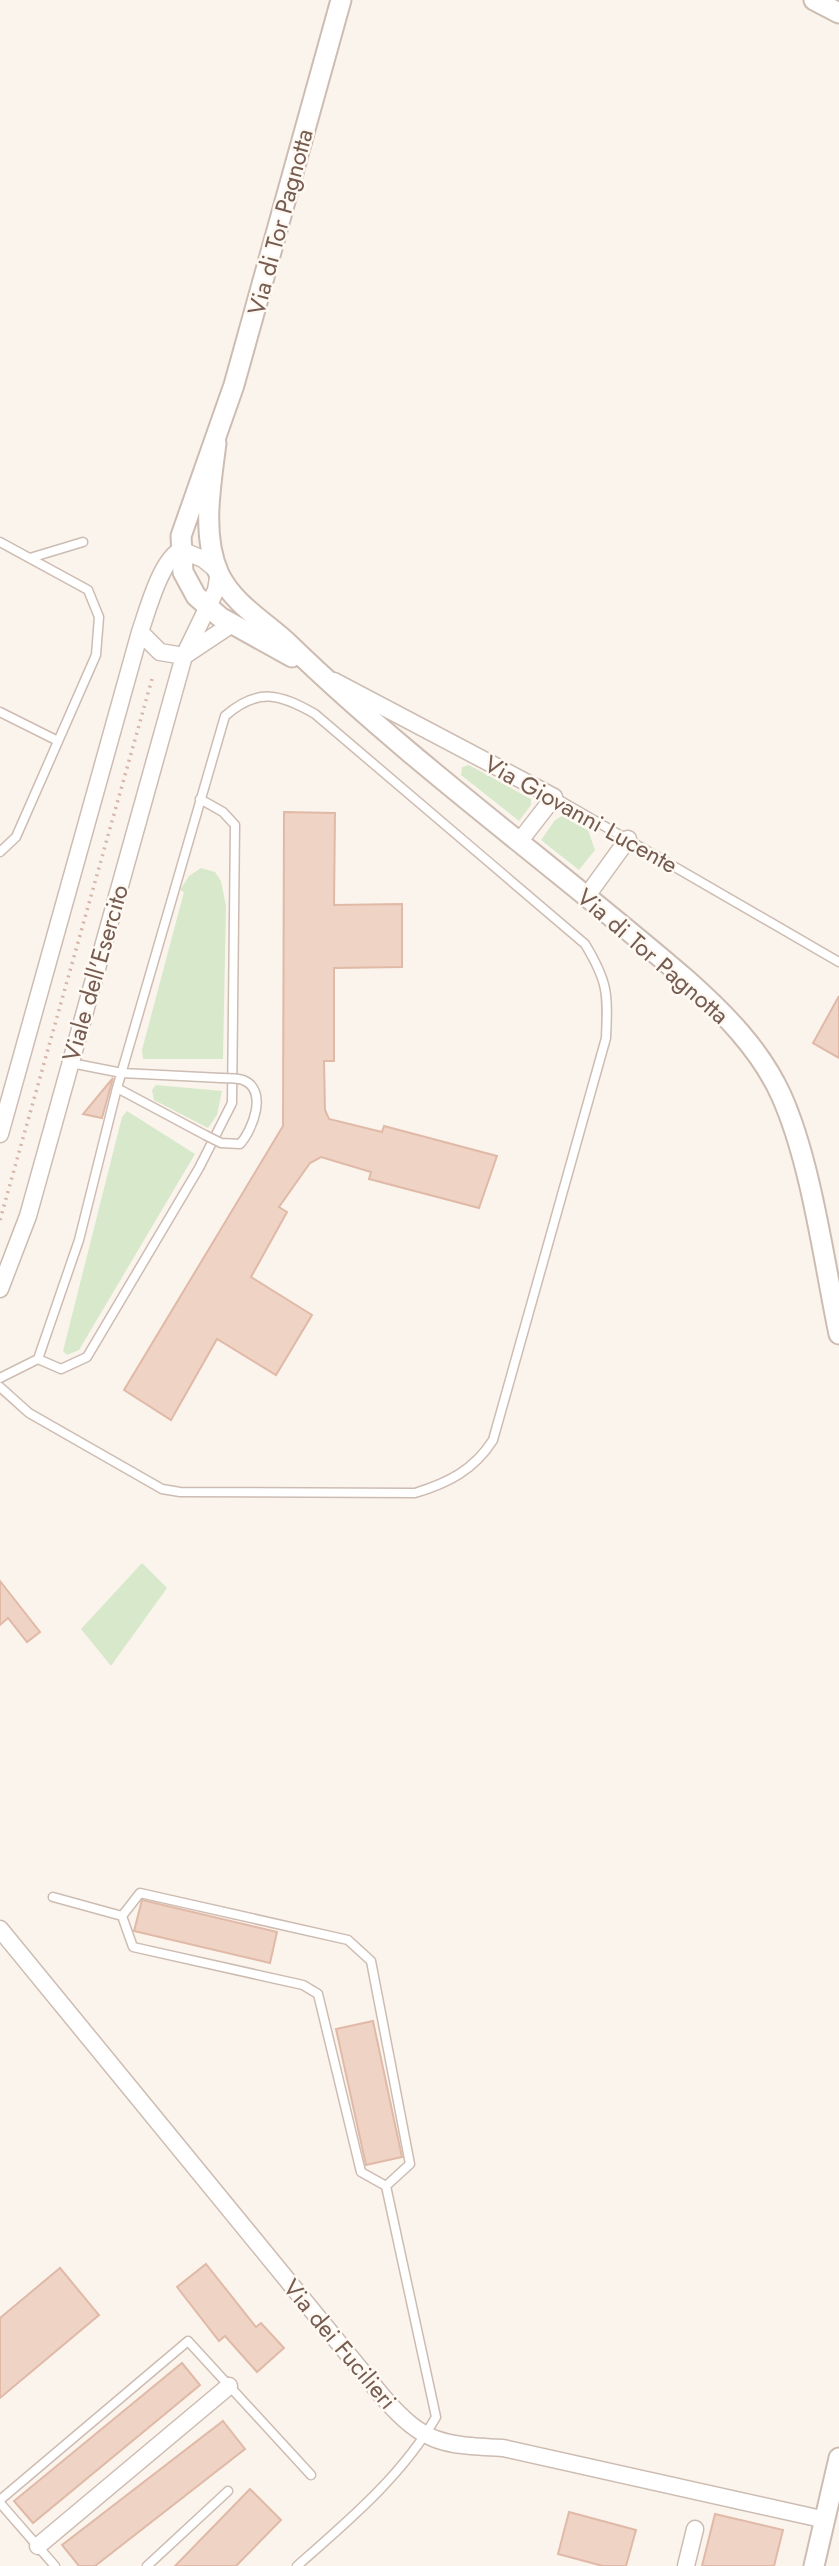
<svg xmlns="http://www.w3.org/2000/svg" width="839" height="2566" font-family="Jost,sans-serif">
	<style>
		.green { fill: #d8e8cb }
		.building { fill: #efd3c5; stroke: #e0b9a7; stroke-width: 2 }
		.lines { fill: none; stroke-linecap: round; stroke-linejoin: round }
		.service-casing { stroke: #cdbcb2; stroke-width: 11 }
		.minor-casing { stroke: #cdbcb2; stroke-width: 19 }
		.tertiary-casing { stroke: #cdbcb2; stroke-width: 23 }
		.path { stroke: #d4b6a8; stroke-width: 3.5; stroke-dasharray: 2 5; stroke-linecap: butt }
		.service { stroke: #fff; stroke-width: 8 }
		.minor { stroke: #fff; stroke-width: 16 }
		.tertiary { stroke: #fff; stroke-width: 19 }
		.service-bridge-casing { stroke: #cdbcb2; stroke-width: 11; stroke-linecap: butt }
		.service-bridge { stroke: #fff; stroke-width: 8 }
		.labels { text-anchor: middle; dominant-baseline: central; stroke-width: 5; stroke-linejoin: round; paint-order: stroke }
		.street-label { font-size: 24px; fill: #755b50; stroke: #fef9f2 }
	</style>
	<rect width="100%" height="100%" fill="#fbf4ec"/>
	<!-- green -->
	<path class="green" d="M469 765 531 799V805L519 821 461 775 462 767Z
		M562 816 588 830 595 850 579 870 541 840 555 820Z
		M201 868 215 872 221 881 226 906 223 1059H143L142 1050 184 892 180 890 189 876Z
		M156 1085 222 1091 217 1115 208 1128 154 1100 152 1090Z
		M127 1111 195 1154 79 1350 67 1355 63 1351 122 1117Z
		M142 1563 167 1588 111 1666 81 1629Z"/>
	<!-- building -->
	<path class="building" d="M284 812 335 813 334 905 402 904V967L334 968V1061H324L325 1110 329 1119 382 1132 384 1126 497 1156 479 1208 369 1179 371 1172 321 1157 310 1163 279 1207 287 1212 251 1277 312 1315 276 1375 217 1339 171 1420 124 1390 283 1126Z
		M839 996V1058L813 1043Z
		M113 1078 102 1118 83 1114Z
		M0 1581 40 1632 27 1642 8 1618 0 1625Z
		M142 1900 277 1932 270 1963 134 1931Z
		M373 2021 402 2157 366 2165 336 2029Z
		M206 2264 256 2327 261 2323 284 2348 257 2372 225 2336 219 2341 177 2287Z
		M60 2268 99 2315 0 2398V2318Z
		M182 2363 200 2385 33 2523 14 2501Z
		M223 2421 245 2449 95 2566H79L62 2545Z
		M250 2489 281 2520 236 2566H175Z
		M569 2512 636 2530 626 2566H603L558 2554Z
		M715 2514 783 2530 774 2566H702Z"/>
	<g class="lines">
		<defs>
			<path id="service" d="M0 542 88 590 99 617 96 655 16 837 0 852
				M30 558 83 542
				M0 712 58 741
				M554 797 839 962
				M71 1063 122 1073 221 1078
				M117 1088 205 1135
				M38 1359 61 1369 87 1357 199 1168 232 1103 235 825 223 812 200 799
				M0 1378 38 1359 79 1240 117 1088 225 716C258 687 280 694 315 714L585 944C608 982 608 993 606 1038L493 1440C474 1470 448 1483 415 1493L180 1492 162 1489 29 1413 0 1387
				M53 1897 122 1916 133 1947 303 1985 318 1994 361 2172 386 2186 436 2417C402 2476 348 2521 297 2566
				M122 1916 140 1893 348 1940 371 1961 410 2164 386 2186
				M0 2500 188 2341 311 2475
				M0 2503 55 2566
				M147 2566 228 2491"/>
			<path id="minor" d="M140 632 160 652 184 656
				M184 656 232 624
				M334 681 554 797 519 842
				M586 897 628 839
				M0 1134 140 632C147 612 161 559 181 550L203 559 219 572 216 590 184 656 28 1216 0 1289
				M0 1929 383 2397C424 2444 442 2445 503 2448L826 2520
				M38 2546 229 2386
				M686 2566 695 2529"/>
			<path id="tertiary" d="M814 0 839 13
				M216 443C211 484 201 535 219 574 234 605 266 622 290 645 414 765 556 867 687 980 724 1013 760 1049 781 1095 811 1161 824 1262 839 1334
				M292 657 220 617 196 596 183 572 181 536 234 385 341 0
				M814 2566 839 2458"/>
		</defs>
		<!-- service casing -->
		<use href="#service" class="service-casing"/>
		<!-- minor casing -->
		<use href="#minor" class="minor-casing"/>
		<!-- tertiary casing -->
		<use href="#tertiary" class="tertiary-casing"/>
		<!-- path -->
		<path class="path" d="M0 1220 152 679"/>
		<!-- service -->
		<use href="#service" class="service"/>
		<!-- minor -->
		<use href="#minor" class="minor"/>
		<!-- tertiary -->
		<use href="#tertiary" class="tertiary"/>
		<defs>
			<path id="service-bridge" d="M205 1135 221 1143 240 1144C252 1131 269 1090 243 1080 237 1078 228 1078 221 1078"/>
		</defs>
		<!-- service-bridge casing -->
		<use href="#service-bridge" class="service-bridge-casing"/>
		<!-- service-bridge -->
		<use href="#service-bridge" class="service-bridge"/>
	</g>
	<g class="labels">
		<!-- street labels -->
		<g class="street-label">
			<text transform="translate(280 222) rotate(-75)">Via di Tor Pagnotta</text>
			<text transform="translate(581 814) rotate(29)">Via Giovanni Lucente</text>
			<text transform="translate(653 956) rotate(41)">Via di Tor Pagnotta</text>
			<text transform="translate(95 973) rotate(-74)">Viale dell'Esercito</text>
			<text transform="translate(340 2344) rotate(50)">Via dei Fucilieri</text>
		</g>
	</g>
</svg>
